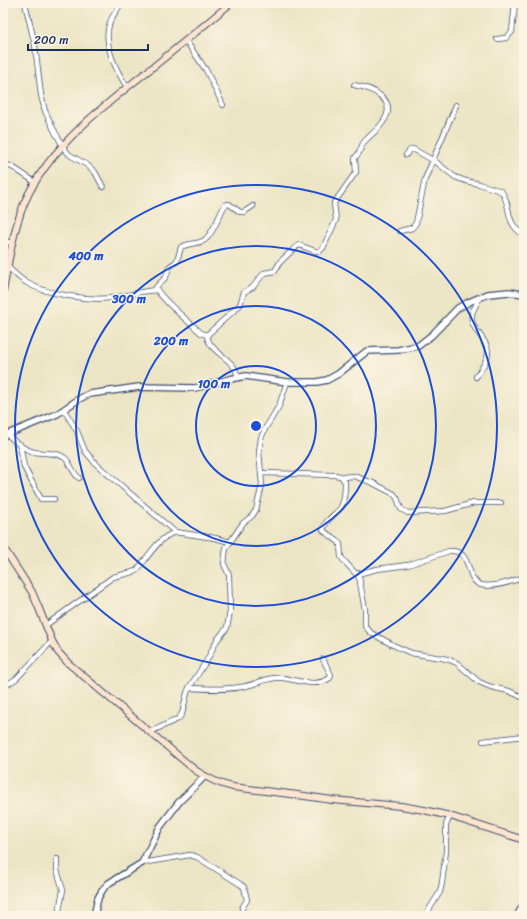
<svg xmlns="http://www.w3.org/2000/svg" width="527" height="919" font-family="Sriracha,sans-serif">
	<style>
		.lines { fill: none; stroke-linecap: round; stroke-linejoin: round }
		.minor-casing { stroke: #3a4a6d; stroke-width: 6 }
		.tertiary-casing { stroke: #3a4a6d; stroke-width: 8 }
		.secondary-casing { stroke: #3a4a6d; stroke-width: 8 }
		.minor { stroke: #fff; stroke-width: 4.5 }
		.tertiary { stroke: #fff; stroke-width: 5.5 }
		.secondary { stroke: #fce5cf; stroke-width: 6 }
		.ring { fill: none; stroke: #1d4ed8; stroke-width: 2 }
		.centre { fill: #1d4ed8; stroke: #fcf5e5; stroke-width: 2 }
		.ring-label { font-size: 12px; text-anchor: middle; font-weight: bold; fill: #1d4ed8; stroke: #fcf5e5; stroke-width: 3; stroke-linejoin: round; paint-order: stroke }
	</style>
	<rect width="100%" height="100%" fill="#fcf5e5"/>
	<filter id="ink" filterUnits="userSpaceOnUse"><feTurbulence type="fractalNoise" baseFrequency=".025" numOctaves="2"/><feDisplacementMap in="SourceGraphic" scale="8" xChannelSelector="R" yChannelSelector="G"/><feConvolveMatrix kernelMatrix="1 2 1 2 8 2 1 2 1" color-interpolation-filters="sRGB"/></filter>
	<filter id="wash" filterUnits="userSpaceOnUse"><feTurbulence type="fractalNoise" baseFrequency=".012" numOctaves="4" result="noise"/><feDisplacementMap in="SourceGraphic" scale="16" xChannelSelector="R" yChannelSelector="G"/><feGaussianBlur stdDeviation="0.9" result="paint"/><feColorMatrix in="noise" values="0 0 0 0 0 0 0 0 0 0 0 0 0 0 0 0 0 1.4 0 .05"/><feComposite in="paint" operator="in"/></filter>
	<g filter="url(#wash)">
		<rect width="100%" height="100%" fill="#ece5c5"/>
	</g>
	<g filter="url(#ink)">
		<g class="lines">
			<defs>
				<path id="minor" d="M25 3 35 45 41 95 45 111 55 132 66 151 70 155 87 165 95 172 103 187
					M121 3C117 11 111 17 109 25 103 46 116 70 127 87
					M497 39 506 38 512 32 515 3
					M186 41 206 70 223 105
					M406 155 410 150 413 149 436 162 455 177 466 181 479 184 501 191C513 206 503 222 524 235
					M3 163 14 168 35 182
					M400 231 412 228 416 223 425 179 456 105
					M3 241 13 243
					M8 267C14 273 20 279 27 283 46 294 89 301 111 298 126 296 141 291 156 290
					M207 335 201 333C193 325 157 296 156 287L166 277 169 267 177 261 181 247C188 243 196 244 203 241 212 237 220 213 225 205L229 204 240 212H244L253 206
					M476 377C480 371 485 364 487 358 493 340 468 331 472 314 473 309 478 302 480 297
					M238 378C237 374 236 369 233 366 226 356 208 349 207 335L240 305 244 292 253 287 264 273 275 271 280 262 296 247 299 245 315 251H320L323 248 336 220 334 203 356 172 355 158C362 151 360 147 364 142 370 135 378 130 383 122 399 100 372 88 354 85
					M64 410 77 431 85 451 96 464 175 532
					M8 435C14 441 25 450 34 452 44 454 56 451 65 458 71 463 71 471 79 478
					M20 444 24 467 41 499H54
					M262 473 334 475 341 476 345 482C345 490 345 500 341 507 336 515 325 519 323 530L325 532 339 542 340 545 341 557 345 562 359 577 365 610V626L371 633 393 645 411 653 447 659 457 663 479 682 491 687 509 691 524 698
					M342 477 354 476 373 483 394 494 397 498 401 509 408 513 445 511 474 503H501
					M357 574 377 569 408 565 449 551C474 549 464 580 481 585 494 588 511 582 524 577
					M46 625 113 577 133 572 137 570C148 557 158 538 175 532L215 538 230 542
					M3 687 16 679 52 641
					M189 688C207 689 224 690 241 687 255 685 269 676 283 678 298 680 316 688 330 678L331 675 323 659
					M150 732 178 719 182 714 187 693 189 688 207 660 217 640 227 628 230 611 229 575 224 564 225 555 226 548 243 523 252 516 256 510 262 485 259 451 261 438 265 429 279 406 287 382
					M483 741 524 736
					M57 859V870L63 890 58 916
					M142 863 190 855 197 857 240 884 244 887 247 900 242 908V916
					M425 916 440 892 442 883 446 851V825L450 816"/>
				<path id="tertiary" d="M3 436 57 414 79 399 89 394 97 393 139 387 195 388 230 379 246 376 287 382H317L327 380 338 374 367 351 398 350 418 346 432 335 458 308 469 302 488 294 509 292 524 294
					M94 916 98 898 103 889 109 883 142 863 160 827 179 802 205 776
					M517 916 524 904"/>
				<path id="secondary" d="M3 292C8 263 15 219 29 193 56 140 113 99 158 63 183 43 207 23 231 3
					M3 547 32 592 38 606 52 641 58 652 68 663 195 770C207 778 218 784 233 787L298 795 332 800 401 806 424 810 450 816 524 840"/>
			</defs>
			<!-- minor casing -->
			<use href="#minor" class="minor-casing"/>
			<!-- tertiary casing -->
			<use href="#tertiary" class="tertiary-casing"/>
			<!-- secondary casing -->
			<use href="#secondary" class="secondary-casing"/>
			<!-- minor -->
			<use href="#minor" class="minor"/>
			<!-- tertiary -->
			<use href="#tertiary" class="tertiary"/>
			<!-- secondary -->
			<use href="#secondary" class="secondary"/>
		</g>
	</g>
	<!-- distance rings -->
	<g class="ring">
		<circle cx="256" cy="426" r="60"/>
		<circle cx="256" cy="426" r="120"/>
		<circle cx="256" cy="426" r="180"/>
		<circle cx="256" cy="426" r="241"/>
	</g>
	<circle cx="256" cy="426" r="6" class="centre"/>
	<g class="ring-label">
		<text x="86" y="260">400 m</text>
		<text x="129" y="303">300 m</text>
		<text x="171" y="345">200 m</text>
		<text x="214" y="388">100 m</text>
	</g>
	<!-- margin -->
	<rect width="527" height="919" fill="none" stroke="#fcf5e5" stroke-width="16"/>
	<!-- scale -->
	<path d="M28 44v6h120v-6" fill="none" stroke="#1b2f5e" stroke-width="2"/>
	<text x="34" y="44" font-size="12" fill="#1b2f5e" stroke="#fcf5e5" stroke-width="3" paint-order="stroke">200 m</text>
</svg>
